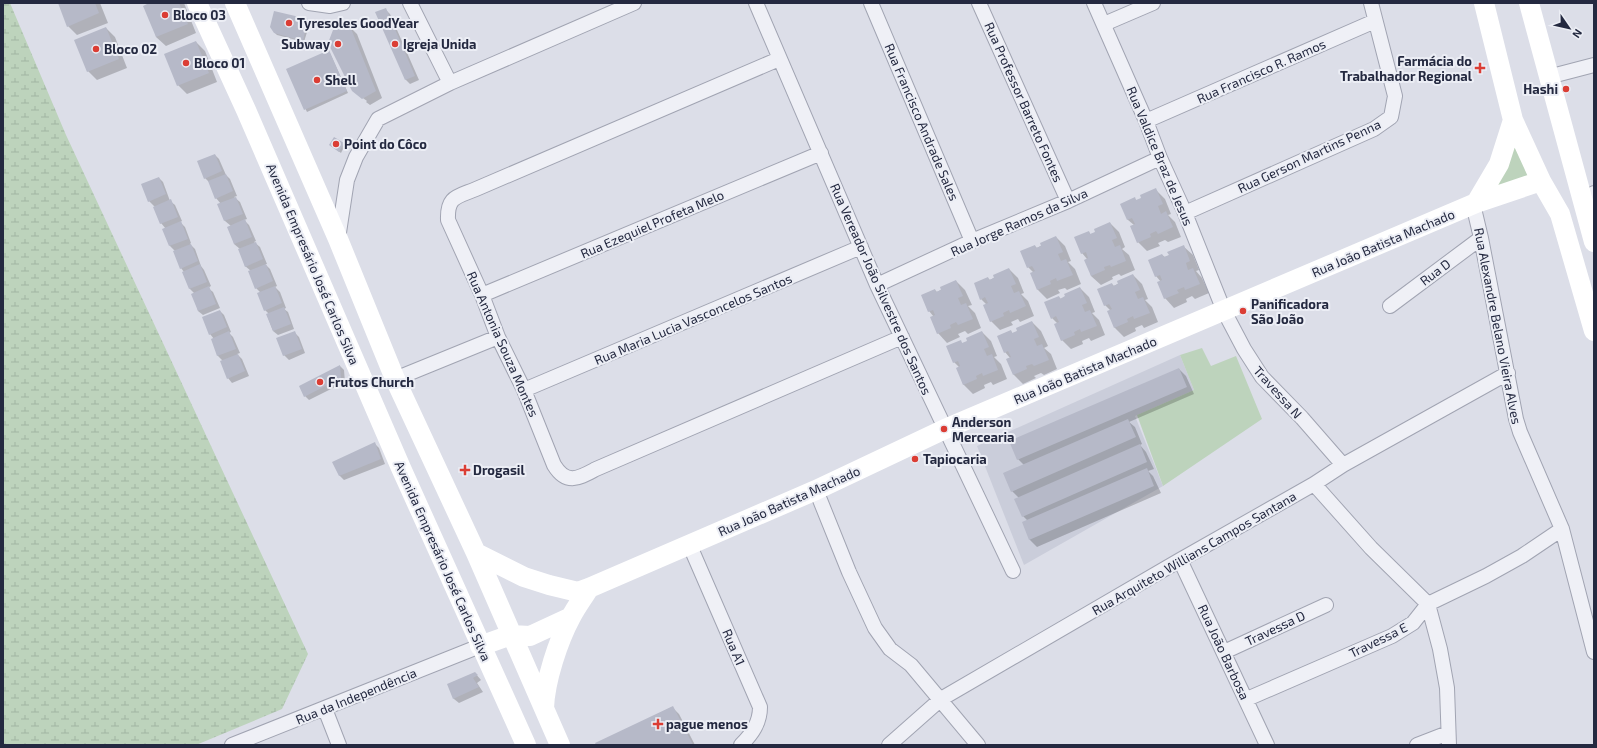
<svg xmlns="http://www.w3.org/2000/svg" width="1597" height="748" font-family="'Exo 2',sans-serif">
	<style>
		.built { fill: #cacdda }
		.green { fill: #bdd3bc }
		.wetland { fill: url(#wetland-marsh) }
		.shadow { fill: #0003 }
		.building { fill: #b6b9c8 }
		.lines { fill: none; stroke-linecap: round; stroke-linejoin: round }
		.street-casing { stroke: #a1a4b2; stroke-width: 16 }
		.street { stroke: #eff0f6; stroke-width: 14 }
		.secondary { stroke: #fff; stroke-width: 20 }
		.poi-dot { fill: #db3d34; stroke: #eceef5; stroke-width: 1.5 }
		.labels { text-anchor: middle; dominant-baseline: central; stroke-width: 4; stroke-linejoin: round; paint-order: stroke }
		.poi-label { font-size: 13px; font-weight: bold; fill: #242940; stroke: #eceef5; text-anchor: start }
		.street-label { font-size: 13px; fill: #242940; stroke: #eceef5 }
	</style>
	<defs>
		<pattern id="wetland-marsh" width="20" height="14" patternUnits="userSpaceOnUse"><rect width="20" height="14" fill="#bdd3bc"/><path d="M1 5h8M5 5V1M11 12h8M15 12V8" fill="none" stroke="#a2b5a3"/></pattern>
	</defs>
	<rect width="100%" height="100%" fill="#dcdee8"/>
	<!-- built -->
	<path class="built" d="M1180 355 1194 390 1135 416 1163 486 1024 565 977 446Z"/>
	<!-- green -->
	<path class="green" d="M1516 144 1529 176 1488 193Z
		M1202 348 1211 366 1236 356 1262 419 1163 486 1137 415 1194 390 1180 355Z"/>
	<!-- wetland -->
	<path class="wetland" d="M3 3H10L66 135 308 654 282 709 196 745H3Z"/>
	<!-- shadow -->
	<path class="shadow" d="M59 3H100L108 23 77 35 68 26Z
		M152 3H184L196 33 166 46 156 37Z
		M385 9 390 14 419 80 410 84 406 80 377 13Z
		M308 20 310 22 304 42 277 35 274 32Z
		M350 27 357 34 382 98 370 105 366 102 367 101 356 93Z
		M106 28 115 37 127 68 97 80 88 71Z
		M196 42 205 51 217 82 187 94 178 85Z
		M329 51 348 93 307 112 287 70Z
		M343 143 345 145 341 153 330 145Z
		M215 155 219 159 226 175 230 179 237 196 234 197 240 202 247 219 244 220 249 225 256 241 254 242 260 247 267 264H265L270 269 277 286 275 287 280 292 286 308 284 309 288 312 294 329 278 335 273 331 267 315 269 314 265 310 261 293 256 288 251 271 245 266 240 249 234 244 231 226 225 221 219 204H221L216 198 210 183 205 178Z
		M159 178 163 182 170 201 175 205 182 221 180 222 185 227 191 243 190 244 195 249 201 266 204 270 211 286 208 288 213 292 220 308 203 315 198 311 194 293 190 289 183 272H184L181 268 175 251 170 246 164 230 166 229 161 223 155 207 149 201Z
		M1156 190 1165 199 1171 214 1168 215 1175 222 1181 237 1168 242 1165 240 1158 243 1160 246 1147 251 1138 242 1134 225 1128 220 1122 204 1135 199 1137 201Z
		M1110 223 1119 232 1125 247 1122 249 1129 255 1135 270 1121 276 1119 274 1112 277 1113 279 1101 285 1091 276 1087 259 1082 253 1089 232 1091 235Z
		M1056 237 1065 246 1071 261 1068 262 1075 269 1081 284 1067 290 1065 288 1058 290 1060 293 1047 299 1038 290 1034 273 1028 267 1035 246 1037 248Z
		M1183 246 1193 255 1199 270 1196 271 1202 278 1209 293 1195 299 1192 296 1186 299 1187 302 1174 308 1165 298 1161 282 1156 276 1162 255 1165 257 1170 255Z
		M1009 269 1018 278 1024 293 1021 294 1028 301 1034 316 1020 322 1018 319 1011 322 1013 325 1000 330 991 321 987 305 981 299 988 278 990 280Z
		M1133 275 1142 284 1148 299 1145 300 1152 307 1158 322 1144 328 1142 325 1135 328 1136 331 1124 337 1115 328 1111 311 1105 305 1112 284 1114 286Z
		M956 281 965 290 972 305 968 306 975 313 981 328 968 334 965 331 958 334 960 337 947 343 938 333 934 317 929 311 935 290 937 292Z
		M1080 288 1089 297 1095 312 1092 313 1099 320 1105 335 1091 341 1089 338 1082 341 1083 344 1071 349 1062 340 1058 324 1052 318 1059 297 1061 299Z
		M220 311 224 315 231 332 229 333 233 337 240 353 237 354 242 359 249 376 232 383 228 378 223 361 218 356 212 339H214L210 334Z
		M1032 322 1041 331 1048 346 1044 348 1051 354 1057 369 1044 375 1041 373 1034 376 1036 378 1023 384 1014 375 1007 359 1010 358 1005 352 1011 331 1013 334Z
		M294 332 299 337 305 353 289 360 284 355Z
		M982 332 991 341 997 356 994 357 1001 364 1007 379 993 385 991 382 984 385 985 388 973 394 963 384 960 368 954 362 960 341 963 344 968 341Z
		M340 366 344 370 345 382 309 400 305 396Z
		M1179 369 1186 376 1194 394 1129 422 1135 427 1142 444 1140 445 1146 452 1154 469 1148 471 1153 476 1161 493 1037 547 1030 540 1023 523 1028 521 1023 516 1019 498 1012 491 1024 465 1018 459Z
		M375 444 379 448 385 464 344 480 339 475Z
		M475 673 481 680 477 683 483 692 459 703 454 699 449 685Z
		M672 707 679 714 695 745H597Z"/>
	<!-- building -->
	<path class="building" d="M58 3H95L99 13 67 27Z
		M149 3H179L188 24 156 37 143 6Z
		M386 8 415 76 405 80 375 12Z
		M274 11 308 19 303 41 274 33 270 27Z
		M350 26 376 91 362 99 352 91 328 43 333 30Z
		M106 27 119 59 87 72 74 40Z
		M196 41 209 73 177 86 164 54Z
		M329 50 347 91 304 110 286 69Z
		M334 137 344 143 339 152 329 145Z
		M215 154 222 171 204 179 197 161Z
		M226 174 233 191 215 199 208 181Z
		M159 177 166 194 148 202 141 184Z
		M1156 188 1163 204 1158 206 1161 214 1166 211 1173 227 1158 234 1156 231 1150 234 1151 237 1137 243 1130 226 1135 224 1132 218 1127 220 1120 204 1135 197 1136 200 1141 198 1140 195Z
		M236 197 243 214 224 221 217 204Z
		M171 199 178 217 160 224 153 207Z
		M245 219 252 237 234 244 227 227Z
		M181 221 188 239 169 246 162 229Z
		M1110 222 1117 238 1112 240 1115 247 1120 245 1126 261 1111 267 1110 265 1104 267 1105 270 1091 276 1084 260 1088 258 1086 252 1081 254 1074 237 1089 231 1090 234 1095 232 1094 229Z
		M1056 236 1063 252 1058 254 1061 261 1066 259 1073 275 1057 281 1056 278 1050 281 1051 284 1037 290 1030 273 1035 271 1032 266 1027 268 1020 251 1035 245 1036 248 1041 246 1040 243Z
		M256 242 263 259 245 267 238 249Z
		M191 244 198 261 180 269 173 251Z
		M1184 245 1190 261 1186 263 1188 270 1193 268 1200 284 1185 290 1184 287 1177 290 1179 293 1164 299 1157 282 1162 280 1160 275 1155 277 1148 260 1162 254 1164 257 1169 255 1167 252Z
		M200 264 207 282 189 289 182 272Z
		M266 264 273 281 255 289 248 271Z
		M1009 268 1016 284 1011 286 1014 293 1019 291 1026 306 1010 313 1009 310 1003 313 1004 316 990 322 983 305 988 303 985 297 980 300 974 283 988 277 989 280 994 278 993 275Z
		M1133 274 1140 290 1135 292 1138 299 1143 297 1150 313 1134 319 1133 316 1127 319 1128 322 1114 328 1107 311 1112 309 1109 304 1104 306 1097 289 1112 283 1113 286 1118 284 1117 281Z
		M956 280 963 296 958 298 961 305 966 303 973 319 958 325 956 322 950 325 951 328 937 334 930 317 935 315 933 310 928 312 921 295 935 289 936 292 941 290 940 287Z
		M209 286 216 304 198 311 191 294Z
		M275 286 282 303 264 311 257 293Z
		M1080 287 1087 303 1082 305 1085 312 1090 310 1097 326 1081 332 1080 329 1074 332 1075 335 1061 341 1054 324 1059 322 1056 316 1051 319 1044 302 1059 296 1060 299 1065 296 1064 294Z
		M284 307 291 324 273 331 266 314Z
		M220 310 227 327 209 335 202 317Z
		M1032 321 1039 337 1034 339 1037 346 1042 344 1049 360 1034 366 1032 364 1026 366 1027 369 1013 375 1006 359 1011 357 1008 351 1004 353 997 336 1011 330 1012 333 1017 331 1016 328Z
		M229 331 236 349 217 356 211 339Z
		M295 331 302 349 283 356 276 338Z
		M982 331 989 347 984 349 987 356 992 354 998 370 983 376 982 373 976 376 977 379 963 385 956 368 960 366 958 361 953 363 946 346 961 340 962 343 967 341 966 338Z
		M238 354 245 371 227 379 220 361Z
		M340 365 341 378 304 397 299 386Z
		M1179 368 1187 387 1017 460 1009 441Z
		M1128 419 1136 437 1011 492 1003 473Z
		M375 442 381 459 339 476 332 462Z
		M1140 444 1147 462 1022 517 1014 499Z
		M1147 468 1154 486 1029 540 1022 522Z
		M475 672 478 675 473 678 479 687 453 699 447 684Z
		M673 706 693 745H596L595 743Z"/>
	<g class="lines">
		<defs>
			<path id="street" d="M309 3 330 6 343 3
				M410 3 450 83
				M756 3 877 285 1013 571
				M871 3 972 241
				M979 3 1068 201
				M1094 3 1146 121 1160 158 1185 213 1224 311 1244 349 1262 377 1302 418 1343 465
				M1104 24 1153 3
				M779 59 476 189C457 197 447 196 448 220L482 295 498 337 524 390 554 465C567 486 579 478 596 469L902 337
				M1548 77 1594 65
				M1146 121 1375 21
				M1583 202 1594 193
				M1473 204 1481 238 1516 419 1520 432 1562 529 1594 652
				M1185 213 1374 129 1391 117 1395 96 1371 3
				M338 239 347 180 356 157 378 119 450 83 634 3
				M877 285 972 241 1068 201 1160 158
				M482 295 821 153
				M1390 306 1481 238
				M395 379 498 337
				M524 390 861 247
				M1314 484 1371 548 1428 604 1440 649 1447 688 1449 745
				M816 490 849 572 875 628 890 649 911 665 978 745
				M690 546 760 707C760 723 752 734 741 745
				M1180 560 1267 745
				M1224 652 1326 605
				M1247 699 1392 636 1413 623 1428 604 1486 576 1522 556 1562 529
				M325 709 339 745
				M232 745 480 646
				M889 745 941 699 1180 560 1314 484 1343 465 1508 373
				M1417 745 1448 733"/>
		</defs>
		<!-- street casing -->
		<use href="#street" class="street-casing"/>
		<!-- street -->
		<use href="#street" class="street"/>
		<!-- secondary -->
		<path class="secondary" d="M197 3 246 110 401 468 526 745
			M235 3 338 239 395 379 476 553 560 745
			M1484 3 1513 120 1541 181 1560 214 1594 331
			M1529 3 1594 242
			M1476 203 1499 164 1513 120
			M476 553 524 577 549 585 578 592 589 588 816 490 945 429 1476 203 1541 181
			M480 646 511 635 530 636 571 617
			M544 708C545 681 558 641 571 617 576 607 583 598 589 588"/>
	</g>
	<!-- markers -->
	<g class="poi-dot">
		<circle cx="165" cy="15" r="4"/>
		<circle cx="289" cy="23" r="4"/>
		<circle cx="338" cy="44" r="4"/>
		<circle cx="395" cy="44" r="4"/>
		<circle cx="96" cy="49" r="4"/>
		<circle cx="186" cy="63" r="4"/>
		<path d="M1478 62h4v4h4v4h-4v4h-4v-4h-4v-4h4z"/>
		<circle cx="317" cy="80" r="4"/>
		<circle cx="1566" cy="89" r="4"/>
		<circle cx="336" cy="144" r="4"/>
		<circle cx="1243" cy="311" r="4"/>
		<circle cx="320" cy="382" r="4"/>
		<circle cx="944" cy="429" r="4"/>
		<circle cx="915" cy="459" r="4"/>
		<path d="M463 464h4v4h4v4h-4v4h-4v-4h-4v-4h4z"/>
		<path d="M656 718h4v4h4v4h-4v4h-4v-4h-4v-4h4z"/>
	</g>
	<g class="labels">
		<!-- poi labels -->
		<g class="poi-label">
			<text x="173" y="15">Bloco 03</text>
			<text x="297" y="23">Tyresoles GoodYear</text>
			<text x="330" y="44" text-anchor="end">Subway</text>
			<text x="403" y="44">Igreja Unida</text>
			<text x="104" y="49">Bloco 02</text>
			<text x="1472" y="61" text-anchor="end">Farmácia do<tspan x="1472" dy="15">Trabalhador Regional</tspan></text>
			<text x="194" y="63">Bloco 01</text>
			<text x="325" y="80">Shell</text>
			<text x="1558" y="89" text-anchor="end">Hashi</text>
			<text x="344" y="144">Point do Côco</text>
			<text x="1251" y="304">Panificadora<tspan x="1251" dy="15">São João</tspan></text>
			<text x="328" y="382">Frutos Church</text>
			<text x="952" y="422">Anderson<tspan x="952" dy="15">Mercearia</tspan></text>
			<text x="923" y="459">Tapiocaria</text>
			<text x="473" y="470">Drogasil</text>
			<text x="666" y="724">pague menos</text>
		</g>
		<!-- street labels -->
		<g class="street-label">
			<text transform="translate(1261 71) rotate(-24)">Rua Francisco R. Ramos</text>
			<text transform="translate(1024 102) rotate(66)">Rua Professor Barreto Fontes</text>
			<text transform="translate(922 122) rotate(67)">Rua Francisco Andrade Sales</text>
			<text transform="translate(1160 156) rotate(67)">Rua Valdice Braz de Jesus</text>
			<text transform="translate(1309 156) rotate(-25)">Rua Gerson Martins Penna</text>
			<text transform="translate(1019 222) rotate(-24)">Rua Jorge Ramos da Silva</text>
			<text transform="translate(652 224) rotate(-23)">Rua Ezequiel Profeta Melo</text>
			<text transform="translate(1383 243) rotate(-23)">Rua João Batista Machado</text>
			<text transform="translate(313 264) rotate(67)">Avenida Empresário José Carlos Silva</text>
			<text transform="translate(1435 272) rotate(-37)">Rua D</text>
			<text transform="translate(881 289) rotate(66)">Rua Vereador João Silvestre dos Santos</text>
			<text transform="translate(693 319) rotate(-23)">Rua Maria Lucia Vasconcelos Santos</text>
			<text transform="translate(1498 326) rotate(79)">Rua Alexandre Belano Vieira Alves</text>
			<text transform="translate(503 344) rotate(66)">Rua Antonia Souza Montes</text>
			<text transform="translate(1085 370) rotate(-23)">Rua João Batista Machado</text>
			<text transform="translate(1278 392) rotate(48)">Travessa N</text>
			<text transform="translate(789 501) rotate(-24)">Rua João Batista Machado</text>
			<text transform="translate(1194 553) rotate(-30)">Rua Arquiteto Willians Campos Santana</text>
			<text transform="translate(443 561) rotate(66)">Avenida Empresário José Carlos Silva</text>
			<text transform="translate(1275 628) rotate(-25)">Travessa D</text>
			<text transform="translate(1378 640) rotate(-26)">Travessa E</text>
			<text transform="translate(734 647) rotate(67)">Rua A1</text>
			<text transform="translate(1224 652) rotate(65)">Rua João Barbosa</text>
			<text transform="translate(356 696) rotate(-22)">Rua da Independência</text>
		</g>
	</g>
	<!-- border -->
	<rect width="1597" height="748" fill="none" stroke="#242940" stroke-width="8"/>
	<!-- north arrow -->
	<g transform="translate(1569 28) rotate(124)" stroke="#eceef5" stroke-width="3" paint-order="stroke">
	<path d="M0-3L7 15L0 10L-7 15Z" fill="#242940"/>
	<text y="-6" font-size="11" font-weight="bold" text-anchor="middle" fill="#242940">N</text>
	</g>
</svg>
